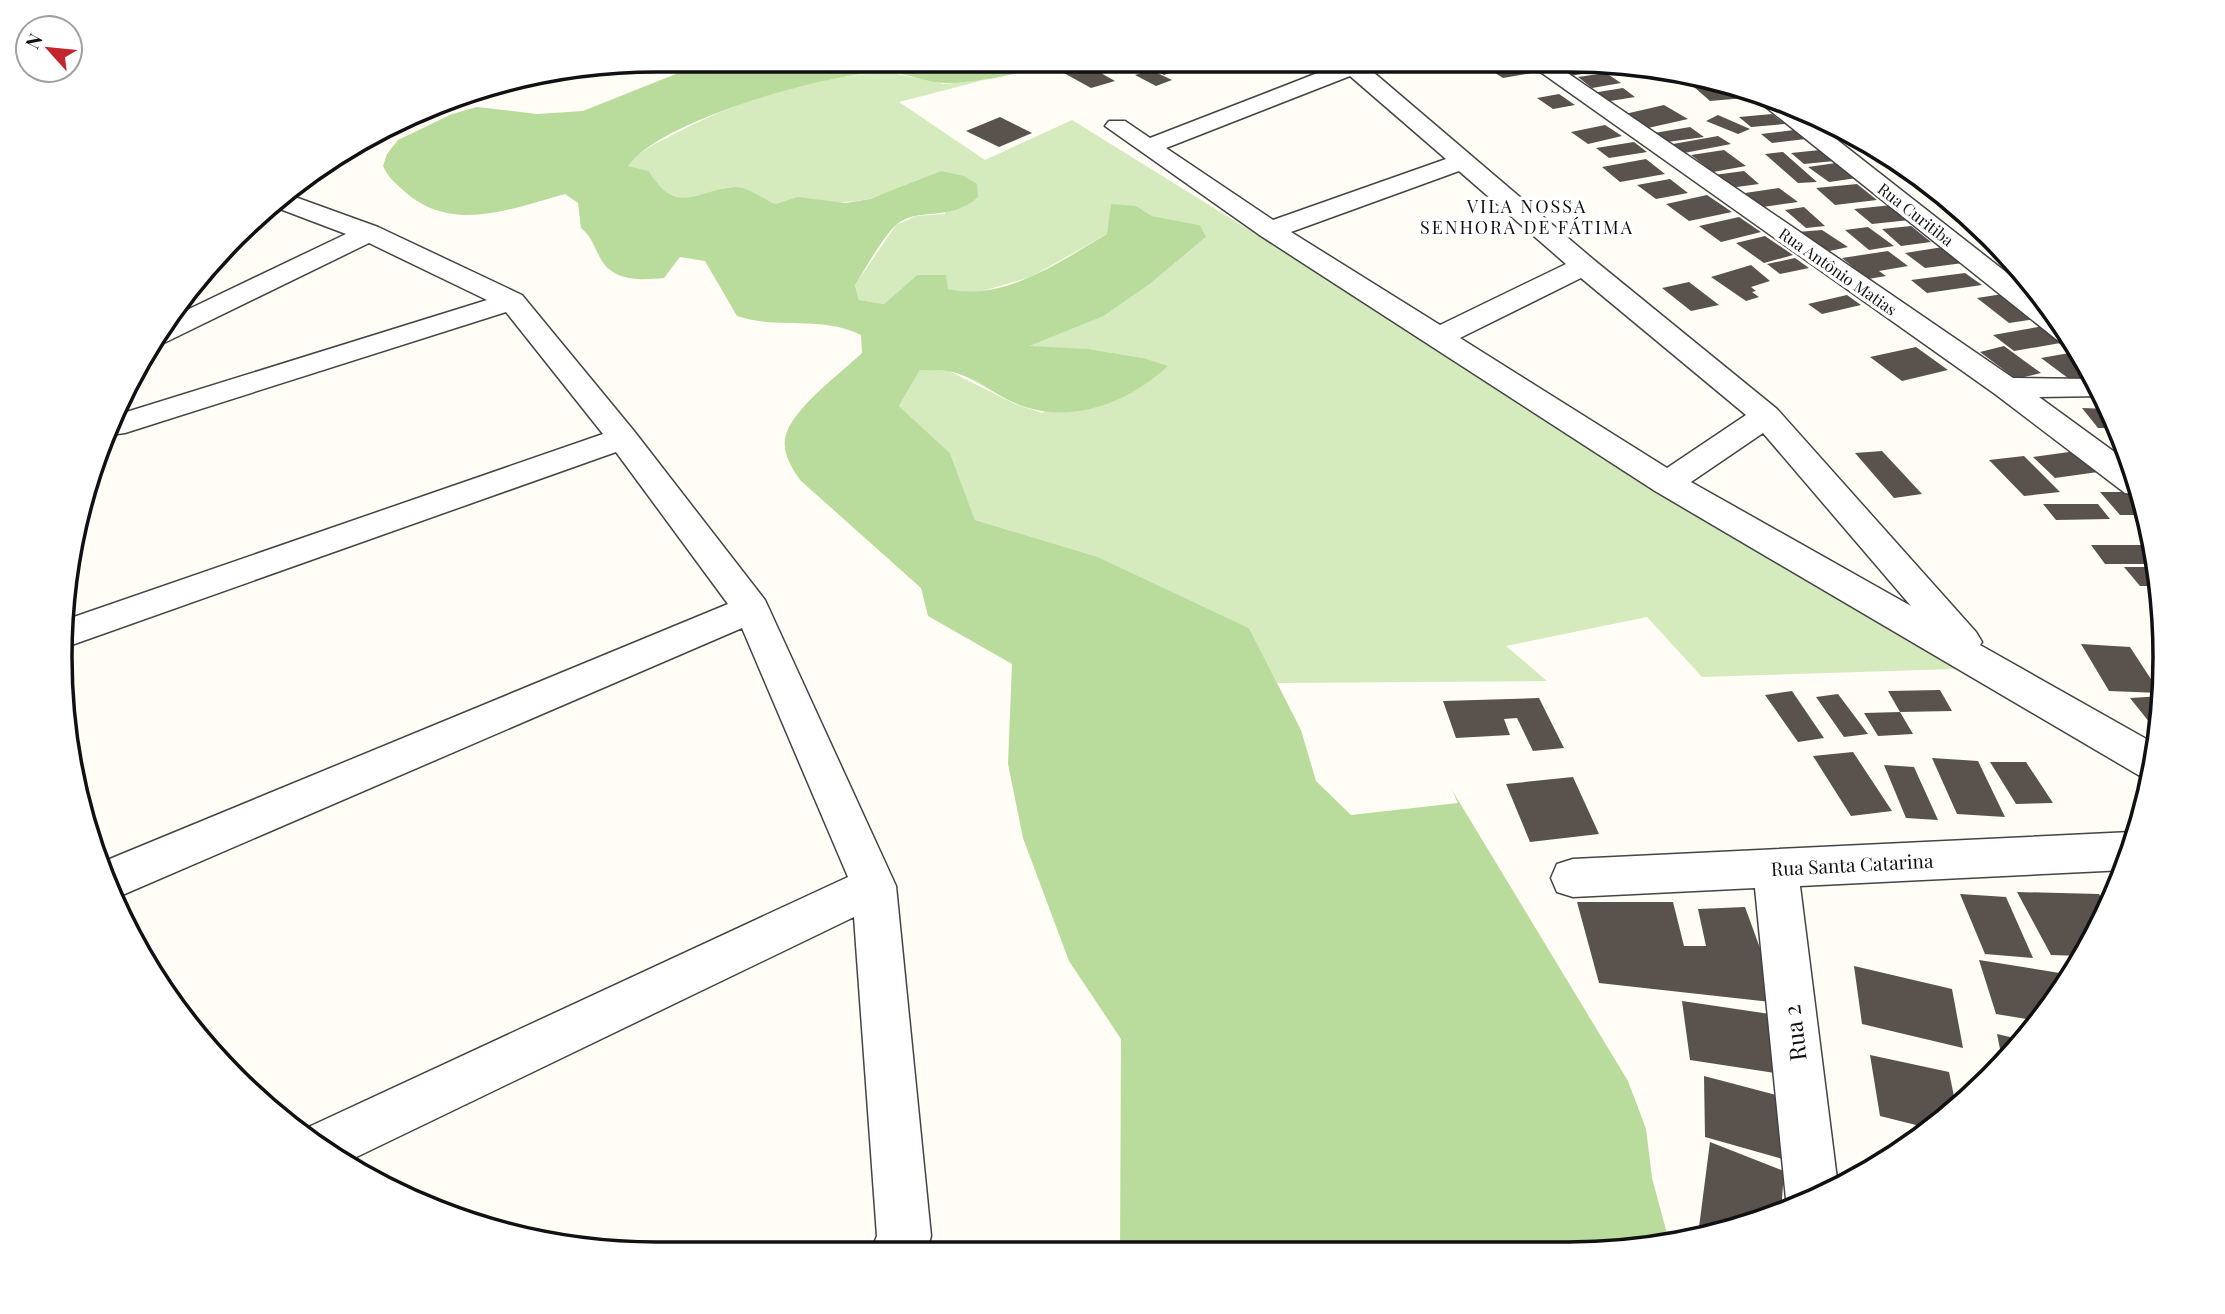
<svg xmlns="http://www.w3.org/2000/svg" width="2225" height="1314" font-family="'Playfair Display',serif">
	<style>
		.green { fill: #d5ebbd }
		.forest { fill: #b9dc9c }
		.building { fill: #5a524d }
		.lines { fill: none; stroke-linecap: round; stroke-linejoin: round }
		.street-casing { stroke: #444; stroke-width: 3 }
		.street { fill: #fff; fill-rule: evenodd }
		.labels { text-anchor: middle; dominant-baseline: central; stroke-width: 7; stroke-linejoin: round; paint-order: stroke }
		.far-street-label { font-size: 16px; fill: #111; stroke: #fff }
		.far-neighbourhood-label { font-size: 18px; letter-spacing: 2px; fill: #111; stroke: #fff }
		.street-label { font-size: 19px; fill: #111; stroke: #fff }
		.near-street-label { font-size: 23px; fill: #111; stroke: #fff }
		.rim { fill: none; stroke: #111; stroke-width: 3.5 }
	</style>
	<rect width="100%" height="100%" fill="#fffdf5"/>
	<!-- green -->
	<path class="green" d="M888 72 944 84 984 80 899 102 985 160 1072 120 1957 669 1702 677 1647 617 1506 646 1547 681 1277 683 1249 628 1098 557 975 520 950 453 899 406 920 370 949 371 1015 404 1042 413 1143 358 1089 349 1028 347 1104 316 1151 283 1205 238 1200 225 1152 216 1136 206 1107 234 1031 277 972 294 948 289 917 275 884 304 859 300 855 285 896 225 916 216 945 214 941 171C911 183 878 201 846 202 815 203 809 193 775 204 764 199 747 186 735 187 694 190 677 217 649 171L627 166C640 150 657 143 676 133 741 99 815 77 888 72Z"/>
	<!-- forest -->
	<path class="forest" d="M711 60H1069C1029 70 990 82 948 83 927 84 906 72 885 72 828 73 660 120 628 166L649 171C677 217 694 190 735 187 747 186 764 199 775 204L798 197 846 203 870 199 941 171 964 176 977 184 978 197C949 223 918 206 896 225 882 238 866 268 855 285L859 300 884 304 917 275H946L948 289C1004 302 1061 261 1107 234L1111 204 1136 206 1152 216 1200 225 1206 237 1151 283 1104 316 1030 346 1089 349 1143 358 1168 366C1127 404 1068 426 1015 403 994 394 970 374 947 371 938 370 929 371 920 370L899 406 950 453 975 520 1098 557 1249 628 1301 730 1316 781 1351 815 1458 803 1452 790 1628 1081 1646 1129 1652 1178 1669 1241 1607 1253H1120L1121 1039 1069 961 1023 838 1008 764 1012 664 928 616 921 588 800 480C792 468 783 455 785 439 789 411 841 373 862 353L861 335C822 315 778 330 737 316L705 261 680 257 664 278C643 280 615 282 602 261 594 248 593 238 581 228L578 203 565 194C510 209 452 234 404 191 395 183 388 177 383 166L387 154 398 140 452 114 477 107 537 114 583 111Z"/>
	<!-- building -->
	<path class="building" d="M1133 60H1172L1186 67 1164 75Z
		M1512 61 1531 73 1503 78 1484 66Z
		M1564 61H1592L1606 70 1570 76 1551 63Z
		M1085 64 1115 81 1091 88 1062 72Z
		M1151 70 1172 80 1156 86 1135 75Z
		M1606 73 1621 83 1592 88 1578 77Z
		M1724 84 1745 98 1710 101 1694 87Z
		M1623 88 1635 97 1604 102 1592 93Z
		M1559 94 1575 105 1553 109 1537 98Z
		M1664 105 1688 119 1648 128 1625 114Z
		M1772 114 1785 124 1751 127 1739 117Z
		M1718 115 1750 129 1738 134 1706 121Z
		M1000 117 1032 133 999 147 966 131Z
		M1605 125 1622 136 1588 144 1571 132Z
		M1690 127 1704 137 1667 142 1654 133Z
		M1794 130 1806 139 1772 143 1761 134Z
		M1718 136 1731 144 1684 153 1673 144Z
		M1634 142 1647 152 1609 158 1596 148Z
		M1724 150 1746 166 1713 172 1691 155Z
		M1820 150 1834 161 1804 164 1791 153Z
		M1783 152 1817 182 1798 183 1765 154Z
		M1646 159 1665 174 1620 182 1602 167Z
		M1836 163 1857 178 1829 182 1808 167Z
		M1744 171 1759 184 1729 188 1714 175Z
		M1670 179 1688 193 1656 199 1637 185Z
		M1857 184 1877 200 1835 205 1816 188Z
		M1779 188 1798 202 1763 207 1745 193Z
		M1707 195 1732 212 1689 221 1666 204Z
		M1892 205 1910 220 1872 224 1854 209Z
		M1804 207 1825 226 1806 228 1785 210Z
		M1958 208 1984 229 1979 230 1949 210Z
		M1739 217 1761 232 1721 242 1699 226Z
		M1911 226 1931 242 1901 246 1882 229Z
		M1868 227 1894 246 1869 250 1845 230Z
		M1822 230 1848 247 1825 252 1797 232Z
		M1986 231 1990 234 2000 246 1991 248 1970 233Z
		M1765 236 1793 255 1764 263 1736 243Z
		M1943 247 1963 263 1925 268 1905 253Z
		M1888 251 1908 266 1879 271 1886 276 1868 279 1842 258Z
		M1795 258 1809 268 1780 274 1767 264Z
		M1751 265 1770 281 1751 287 1756 291 1752 292 1759 297 1746 301 1711 277Z
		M1965 273 1982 285 1927 293 1911 280Z
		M1689 282 1719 305 1691 311 1662 288Z
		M2003 294 2035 319 2009 323 1977 298Z
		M1847 295 1861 305 1822 314 1808 304Z
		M2044 326 2066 342 2014 351 1993 335Z
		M2004 346 2041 373 2016 379 1980 352Z
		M1916 347 1948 370 1902 381 1870 357Z
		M2075 352 2082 357 2093 377 2072 381 2041 358Z
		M2082 408 2109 409 2120 428H2098Z
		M1882 451 1922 494 1894 498 1855 453Z
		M2076 451 2098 472 2055 478 2033 457Z
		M2024 456 2060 492 2024 496 1989 460Z
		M2100 492H2139L2146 515H2120Z
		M2043 504H2098L2110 519 2056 520Z
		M2091 545H2154L2156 564H2105Z
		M2124 567H2157L2158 586H2140Z
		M2081 644 2130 647 2160 693 2109 691Z
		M1940 690 1952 711 1900 712 1888 691Z
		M1792 691 1824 738 1798 742 1765 695Z
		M1838 694 1868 734 1844 737 1816 697Z
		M2162 696 2159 726 2158 733 2130 698Z
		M1539 698 1564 748 1533 751 1517 718 1504 719 1510 735 1456 738 1443 701Z
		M1900 712 1913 734 1878 736 1864 713Z
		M1853 752 1892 811 1851 816 1813 756Z
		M1932 758 1978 761 2005 817 1957 814Z
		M1990 762H2026L2053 803 2016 804Z
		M1884 765 1914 767 1938 820 1906 818Z
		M1573 777 1599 834 1530 842 1506 784Z
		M2017 892 2099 894 2107 909 2083 956 2051 955Z
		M1960 894 2006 897 2033 958 1985 954Z
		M1577 902H1673L1684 946H1706L1698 909 1745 907 1780 1003 1599 983Z
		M1979 960 2072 975 2039 1021 1996 1014Z
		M1854 966 1952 989 1963 1048 1862 1024Z
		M1682 1001 1783 1016 1795 1076 1690 1060Z
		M1997 1034 2023 1040 2003 1064Z
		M1870 1055 1949 1072 1956 1106 1928 1128 1880 1116Z
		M1704 1076 1799 1101 1804 1165 1705 1137Z
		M1710 1142 1784 1171 1781 1213 1760 1223 1698 1235Z"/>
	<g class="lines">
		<defs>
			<path id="street" d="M1335 60H1359L1594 260 1777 409 1976 632 1982 642 1980 645 2157 745 2152 780 2140 776 1655 491 1261 236 1105 126 1109 121H1125L1150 138 1338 65ZM1350 76 1446 159 1273 220 1166 148ZM1459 171 1566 264 1440 325 1291 232ZM1581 278 1746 415 1667 468 1460 338ZM1763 433 1911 606 1691 482Z
				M1525 61H1550L2013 378 2093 379 2103 396 2039 397 2131 464 2140 495 2125 493 1995 394Z
				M1750 89 1799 110 2048 305 2075 345 2061 343 1752 96Z
				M284 193 378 227 522 295 634 431 765 600 896 886 931 1236 926 1253H870L877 1236 854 917 344 1163 325 1154 300 1131 848 877 742 628 120 896 113 898 105 885 100 863 728 604 616 452 66 647 68 619 603 434 506 312 125 433 110 435 120 414 487 300 369 243 166 342 152 344 164 321 346 234 272 206Z
				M2131 832 2136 834 2125 870 1800 886 1838 1187 1790 1209 1786 1199 1755 888 1573 897 1557 892 1551 878 1557 864 1573 859Z"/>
		</defs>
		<!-- street casing -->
		<use href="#street" class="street-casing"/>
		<!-- street -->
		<use href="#street" class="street"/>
	</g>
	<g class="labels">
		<!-- far-street labels -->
		<g class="far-street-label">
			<text transform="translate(1916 214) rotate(38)">Rua Curitiba</text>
			<text transform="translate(1838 271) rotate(35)">Rua Antônio Matias</text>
		</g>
		<!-- far-neighbourhood labels -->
		<g class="far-neighbourhood-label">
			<text x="1527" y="206">VILA NOSSA<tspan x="1527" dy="21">SENHORA DE FÁTIMA</tspan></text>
		</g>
		<!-- street labels -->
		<g class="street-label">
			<text transform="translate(1852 864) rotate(-3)">Rua Santa Catarina</text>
		</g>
		<!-- near-street labels -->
		<g class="near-street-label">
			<text transform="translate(1794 1033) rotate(-97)">Rua 2</text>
		</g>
	</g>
	<!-- crop -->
	<path d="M0 0H2225V1314H0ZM657 72H1568A585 585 0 0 1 2153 657V657A585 585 0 0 1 1568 1242H657A585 585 0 0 1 72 657V657A585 585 0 0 1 657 72Z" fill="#fff" fill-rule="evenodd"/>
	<path class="rim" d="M657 72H1568A585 585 0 0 1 2153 657V657A585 585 0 0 1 1568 1242H657A585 585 0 0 1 72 657V657A585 585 0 0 1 657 72Z"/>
	<!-- north arrow -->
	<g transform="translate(49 49) rotate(297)"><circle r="33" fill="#ffffff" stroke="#a0a0a0" stroke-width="2"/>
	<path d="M0-5L12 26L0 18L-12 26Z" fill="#c4262e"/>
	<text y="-10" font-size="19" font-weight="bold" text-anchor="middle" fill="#111111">N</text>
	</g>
</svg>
